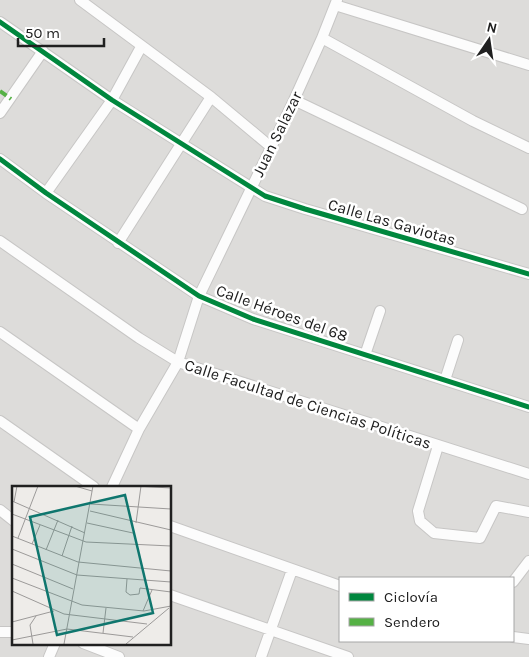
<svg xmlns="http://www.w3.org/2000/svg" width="529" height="657" font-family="Karla,sans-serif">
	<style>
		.residential { fill: #dddcda; fill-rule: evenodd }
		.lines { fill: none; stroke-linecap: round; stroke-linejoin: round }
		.street-casing { stroke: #c7c6c5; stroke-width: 12 }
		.street { stroke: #fcfcfc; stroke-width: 10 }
		.quiet { stroke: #55b145; stroke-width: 4; stroke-dasharray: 8 4; stroke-linecap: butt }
		.cycleway-casing { stroke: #fff; stroke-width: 8 }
		.cycleway { stroke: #00873e; stroke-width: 5 }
		.labels { text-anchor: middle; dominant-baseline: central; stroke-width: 5; stroke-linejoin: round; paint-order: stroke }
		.street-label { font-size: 16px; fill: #202020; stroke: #fff }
		.inset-road { fill: none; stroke: #9c9a99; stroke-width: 1 }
		.view { fill: #0f766e; fill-opacity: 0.15; stroke: #0f766e; stroke-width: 2.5 }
		.inset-edge { fill: none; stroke: #202020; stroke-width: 2.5 }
	</style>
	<rect width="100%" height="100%" fill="#eeece9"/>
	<!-- residential -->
	<path class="residential" d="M0 0H529V657H0ZM14 487H170V643H14ZM340 578H513V641H340Z"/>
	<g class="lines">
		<defs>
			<path id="street" d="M80 0 211 97 271 147
				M335 5 529 65
				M0 22 112 100 265 196 305 209 529 274
				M322 38 473 121 529 148
				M294 100 522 209
				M0 113 43 51
				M0 159 46 193 199 296 253 319 529 407
				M46 193 112 100 141 47
				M0 241 139 338 178 362 529 474
				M118 243 211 97
				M0 332 139 429
				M365 355 380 311
				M445 380 458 340
				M0 421 94 487
				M438 446 418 511 420 521 434 533 480 538 496 506 529 512
				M112 487 139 429 178 362 199 296 294 100 322 38 337 0
				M0 510 14 521
				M170 526 340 586
				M513 582 529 561
				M170 595 348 657
				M0 632H14
				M513 637 529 639
				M83 643 119 657
				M49 657 55 643
				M261 657 292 570"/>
		</defs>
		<!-- street casing -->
		<use href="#street" class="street-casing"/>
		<!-- street -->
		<use href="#street" class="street"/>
		<!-- quiet -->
		<path class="quiet" d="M0 91 11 99"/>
		<defs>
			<path id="cycleway" d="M0 22 112 100 265 196 305 209 529 274
				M0 159 46 193 199 296 253 319 529 407"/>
		</defs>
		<!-- cycleway casing -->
		<use href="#cycleway" class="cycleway-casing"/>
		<!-- cycleway -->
		<use href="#cycleway" class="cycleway"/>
	</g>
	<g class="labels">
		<!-- street labels -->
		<g class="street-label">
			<text transform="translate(277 134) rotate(-64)">Juan Salazar</text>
			<text transform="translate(392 222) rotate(16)">Calle Las Gaviotas</text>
			<text transform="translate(282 313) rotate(20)">Calle Héroes del 68</text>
			<text transform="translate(308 404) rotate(18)">Calle Facultad de Ciencias Políticas</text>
		</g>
	</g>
	<!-- overview -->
	<g transform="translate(12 486)">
		<rect width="159" height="159" fill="#eeece9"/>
		<path class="inset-road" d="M63 0 80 5M124 0 159 2M0 15 73 47M2 16 5 0M79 18 159 23M78 25 159 44M0 28 74 56 159 60M75 37 121 47M124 37 129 0M0 50 66 76 159 85M6 52 26 0M20 58 28 39M0 63 65 89 159 96M34 64 46 34M50 70 60 40M0 78 61 103M0 92 70 119 132 125 159 120M115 93 114 106 118 109 127 108 128 102 159 106M0 105 52 128 135 138M131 125 140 104M0 136 42 125M91 147 94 122M0 154 55 143 121 151M21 158 18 139 24 130M52 158 81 0M114 158 157 122"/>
		<path class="view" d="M113 9 141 127 45 149 18 31Z"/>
		<rect width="159" height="159" class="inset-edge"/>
	</g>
	<!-- legend -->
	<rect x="339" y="577" width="175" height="65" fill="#ffffff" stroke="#a6a6a6"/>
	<rect x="349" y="593" width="25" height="8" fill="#00873e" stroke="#a6a6a6"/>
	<text x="384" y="602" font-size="15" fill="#202020">Ciclovía</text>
	<rect x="349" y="618" width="25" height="8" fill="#55b145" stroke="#a6a6a6"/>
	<text x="384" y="627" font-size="15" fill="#202020">Sendero</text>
	<!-- north arrow -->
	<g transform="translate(489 40) rotate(13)" stroke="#ffffff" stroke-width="4" paint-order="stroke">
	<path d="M0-4L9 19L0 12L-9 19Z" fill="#202020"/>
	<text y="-8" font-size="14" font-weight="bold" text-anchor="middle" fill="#202020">N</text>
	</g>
	<!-- scale -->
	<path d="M18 38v8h86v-8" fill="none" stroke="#202020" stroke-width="2.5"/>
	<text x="25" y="38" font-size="15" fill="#202020" stroke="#ffffff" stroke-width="4" paint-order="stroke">50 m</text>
</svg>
